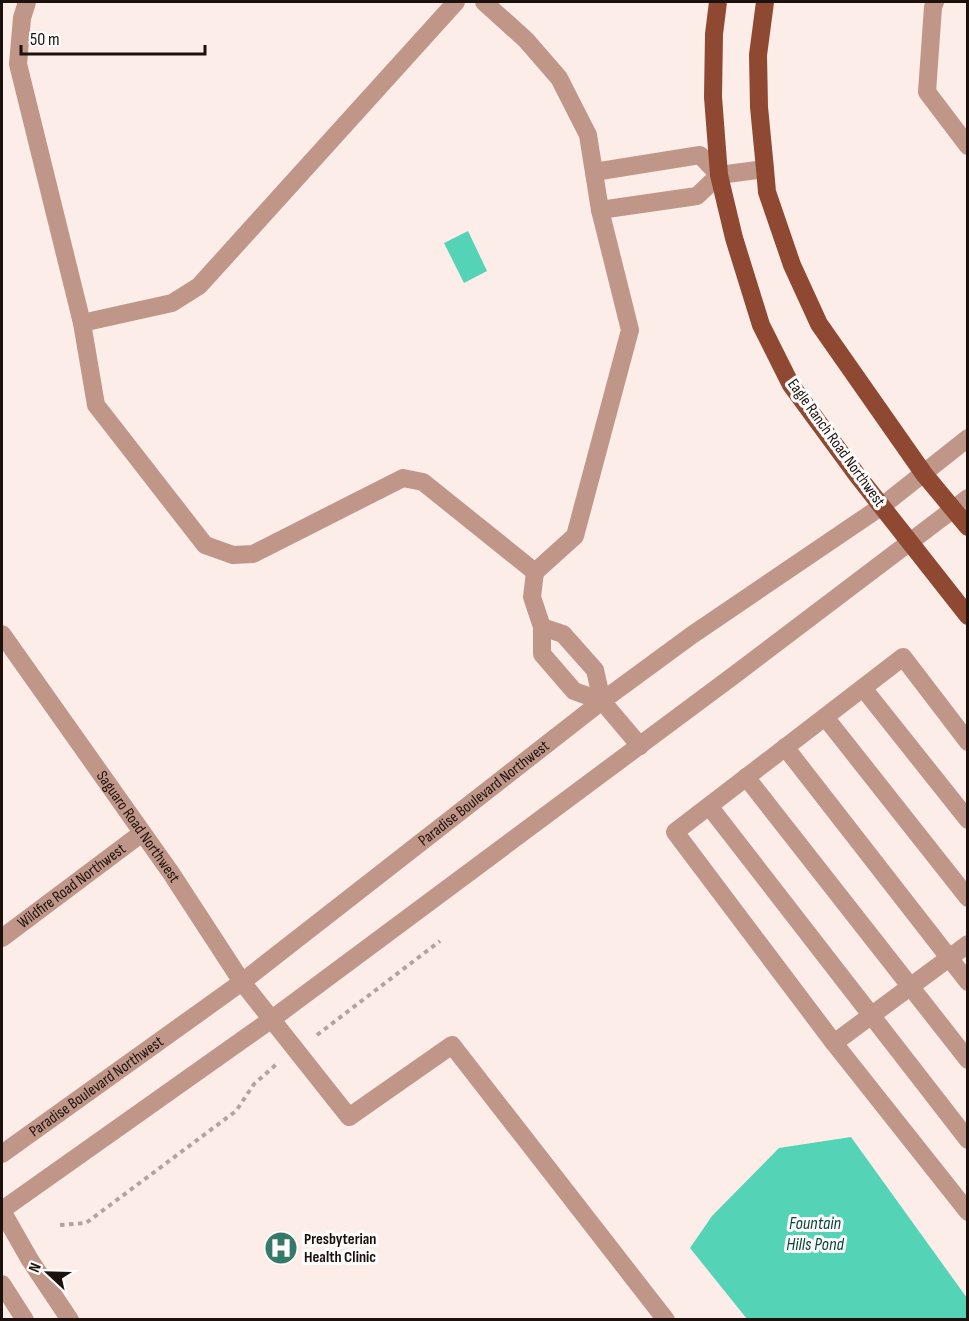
<svg xmlns="http://www.w3.org/2000/svg" width="969" height="1321" font-family="'Sofia Sans Condensed',sans-serif">
	<style>
		.water { fill: #54d3b7 }
		.lines { fill: none; stroke-linecap: round; stroke-linejoin: round }
		.path { stroke: #b1a39e; stroke-width: 4; stroke-dasharray: 4.5 4.5; stroke-linecap: butt }
		.minor { stroke: #bf9688; stroke-width: 18 }
		.major { stroke: #8f4831; stroke-width: 18 }
		.labels { text-anchor: middle; dominant-baseline: central; stroke-width: 6; stroke-linejoin: round; paint-order: stroke }
		.street-label { font-size: 16px; fill: #1d110d; stroke: #fdfdfd }
		.poi-label { font-size: 16px; font-weight: bold; fill: #1d110d; stroke: #fdfdfd; text-anchor: start }
		.water-label { font-size: 18px; font-style: italic; fill: #0c453a; stroke: #fdfdfd }
	</style>
	<rect width="100%" height="100%" fill="#fcede8"/>
	<!-- water -->
	<path class="water" d="M468 231 487 271 464 283 444 243Z
		M851 1137 967 1298V1319H747L690 1248 712 1216 779 1148Z"/>
	<g class="lines">
		<!-- path -->
		<path class="path" d="M317 1035 440 941
			M60 1225 86 1223 236 1111 254 1084 279 1062"/>
		<!-- minor -->
		<g class="minor">
			<path d="M27 2 22 18 18 64 82 323"/>
			<path d="M456 2 199 286 172 303 82 323 96 405 205 545 233 555 253 554 403 478 423 482 535 572 532 597 542 627V654L574 691 602 701"/>
			<path d="M484 2 526 40 559 78 588 135 600 210 630 330 575 536 535 572"/>
			<path d="M935 2 933 7 927 92 968 146"/>
			<path d="M594 172 700 155 719 175"/>
			<path d="M600 210 697 196 719 175 765 169"/>
			<path d="M542 627 563 634 595 670 602 701 640 746"/>
			<path id="s1" d="M2 634 171 873 242 982 349 1117 452 1045 666 1320"/>
			<path d="M863 688 968 820"/>
			<path d="M825 717 968 898"/>
			<path d="M968 742 903 657 675 832 834 1043 968 1212"/>
			<path d="M785 747 968 982"/>
			<path d="M746 777 968 1060"/>
			<path d="M709 806 968 1140"/>
			<path id="s2" d="M2 938 142 833"/>
			<path d="M834 1043 968 944"/>
			<path id="s3" d="M2 1154 242 982 602 701 692 635 882 506 968 438"/>
			<path d="M2 1210 272 1019 737 673 968 498"/>
			<path d="M2 1211 30 1260 70 1320"/>
			<path d="M2 1284 25 1320"/>
		</g>
		<!-- major -->
		<path class="major" d="M718 2 714 34 713 97 719 175 734 238 761 325 791 385 857 475 968 616
			M765 2 758 55 759 107 765 169 767 192 792 265 819 324 924 474 968 527"/>
	</g>
	<!-- icons -->
	<defs>
		<symbol id="hospital-disc" viewBox="-11 -11 22 22"><circle r="9.5" fill="#377969" stroke="#fdfdfd"/><path d="M-5-5h3v3.5h4V-5h3V5h-3V1.5h-4V5h-3Z" fill="#fff"/></symbol>
	</defs>
	<g fill-rule="evenodd">
		<use href="#hospital-disc" x="262" y="1229" width="38" height="38"/>
	</g>
	<g class="labels">
		<!-- street labels -->
		<g class="street-label">
			<text transform="translate(836 443) rotate(54)">Eagle Ranch Road Northwest</text>
			<text stroke="none"><textPath href="#s3" startOffset="602">Paradise Boulevard Northwest</textPath></text>
			<text stroke="none"><textPath href="#s1" startOffset="236">Saguaro Road Northwest</textPath></text>
			<text stroke="none"><textPath href="#s2" startOffset="87">Wildfire Road Northwest</textPath></text>
			<text stroke="none"><textPath href="#s3" startOffset="116">Paradise Boulevard Northwest</textPath></text>
		</g>
		<!-- poi labels -->
		<g class="poi-label">
			<text x="304" y="1239">Presbyterian<tspan x="304" dy="18">Health Clinic</tspan></text>
		</g>
		<!-- water labels -->
		<g class="water-label">
			<text x="815" y="1223">Fountain<tspan x="815" dy="21">Hills Pond</tspan></text>
		</g>
	</g>
	<!-- border -->
	<rect width="969" height="1321" fill="none" stroke="#1d110d" stroke-width="6"/>
	<!-- north arrow -->
	<g transform="translate(48 1273) rotate(292)" stroke="#fdfdfd" stroke-width="4.5" paint-order="stroke">
	<path d="M0-4.5L10 22L0 15L-10 22Z" fill="#1d110d"/>
	<text y="-9" font-size="16" font-weight="bold" text-anchor="middle" fill="#1d110d">N</text>
	</g>
	<!-- scale -->
	<path d="M21 45v9h184v-9" fill="none" stroke="#1d110d" stroke-width="3"/>
	<text x="30" y="45" font-size="18" fill="#1d110d" stroke="#fdfdfd" stroke-width="4.5" paint-order="stroke">50 m</text>
</svg>
